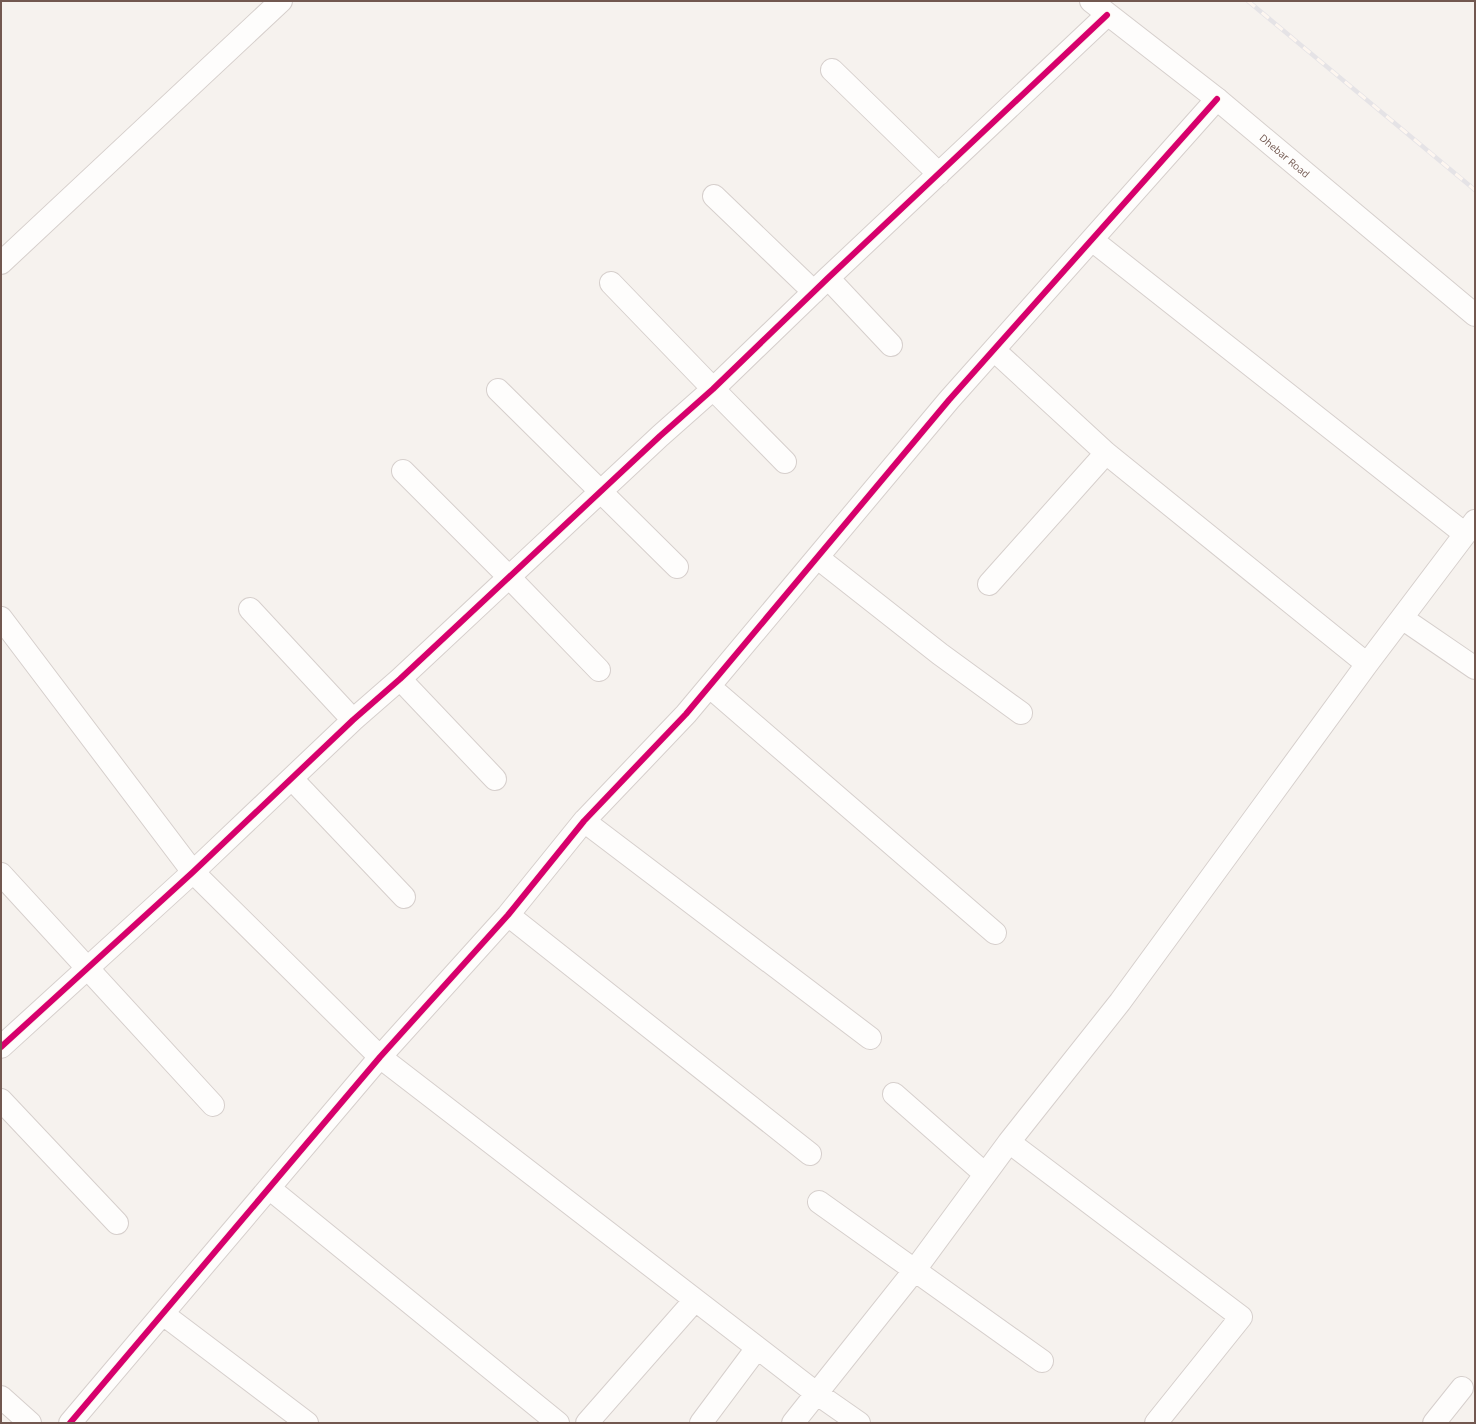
<svg xmlns="http://www.w3.org/2000/svg" width="1476" height="1424" font-family="'Open Sans',sans-serif">
	<style>
		.lines { fill: none; stroke-linecap: round; stroke-linejoin: round }
		.minor-casing { stroke: #d6cfcc; stroke-width: 24 }
		.tertiary-casing { stroke: #d6cfcc; stroke-width: 24 }
		.minor { stroke: #fefdfc; stroke-width: 22 }
		.tertiary { stroke: #fefdfc; stroke-width: 22 }
		.rail-casing { stroke: #e5e3e6; stroke-width: 4.5 }
		.rail { stroke: #fdf6f0; stroke-width: 3; stroke-dasharray: 9; stroke-linecap: butt }
		.cycleway-casing { stroke: #fdf6f0; stroke-width: 8 }
		.cycleway { stroke: #d6006c; stroke-width: 6 }
		.labels { text-anchor: middle; dominant-baseline: central; stroke-width: 3; stroke-linejoin: round; paint-order: stroke }
		.street-label { font-size: 10px; fill: #725850; stroke: #fdf6f0 }
	</style>
	<rect width="100%" height="100%" fill="#f6f2ee"/>
	<g class="lines">
		<defs>
			<path id="minor" d="M832 70 939 174
				M714 196 814 292
				M1092 240 1465 534
				M1 263 281 1
				M828 278 891 345
				M611 283 721 397 785 462
				M994 350 1106 453 1367 664
				M498 390 677 567
				M403 471 509 577 599 670
				M818 558 940 654 1021 713
				M989 584 1106 453
				M250 609 353 720
				M1 618 193 872 380 1057 816 1393 859 1423
				M1402 618 1475 668
				M400 679 495 779
				M710 687 995 933
				M292 779 404 897
				M584 821 870 1038
				M1 874 213 1105
				M508 915 810 1154
				M1 1047 193 872 353 720 400 679 660 436 713 389 828 278 1107 15
				M894 1094 985 1174
				M1 1100 117 1223
				M1009 1142 1241 1317 1156 1423
				M269 1188 558 1423
				M819 1202 1042 1361
				M163 1314 307 1423
				M70 1423 380 1057 508 915 584 821 686 714 949 400 1217 99
				M587 1423 695 1300
				M701 1423 757 1348
				M793 1423 914 1271 1009 1142 1120 1002 1367 664 1475 521
				M1434 1423 1462 1388"/>
			<g id="tertiary">
				<path id="s1" d="M1091 1 1217 99 1475 315"/>
				<path d="M1 1397 30 1423"/>
			</g>
		</defs>
		<!-- minor casing -->
		<use href="#minor" class="minor-casing"/>
		<!-- tertiary casing -->
		<use href="#tertiary" class="tertiary-casing"/>
		<!-- minor -->
		<use href="#minor" class="minor"/>
		<!-- tertiary -->
		<use href="#tertiary" class="tertiary"/>
		<defs>
			<path id="rail" d="M1248 1 1475 190"/>
		</defs>
		<!-- rail casing -->
		<use href="#rail" class="rail-casing"/>
		<!-- rail -->
		<use href="#rail" class="rail"/>
		<defs>
			<path id="cycleway" d="M1 1047 193 872 353 720 400 679 660 436 713 389 828 278 1107 15
				M70 1423 380 1057 508 915 584 821 686 714 949 400 1217 99"/>
		</defs>
		<!-- cycleway casing -->
		<use href="#cycleway" class="cycleway-casing"/>
		<!-- cycleway -->
		<use href="#cycleway" class="cycleway"/>
	</g>
	<g class="labels">
		<!-- street labels -->
		<g class="street-label">
			<text stroke="none"><textPath href="#s1" startOffset="248">Dhebar Road</textPath></text>
		</g>
	</g>
	<!-- border -->
	<rect width="1476" height="1424" fill="none" stroke="#725850" stroke-width="4"/>
</svg>
